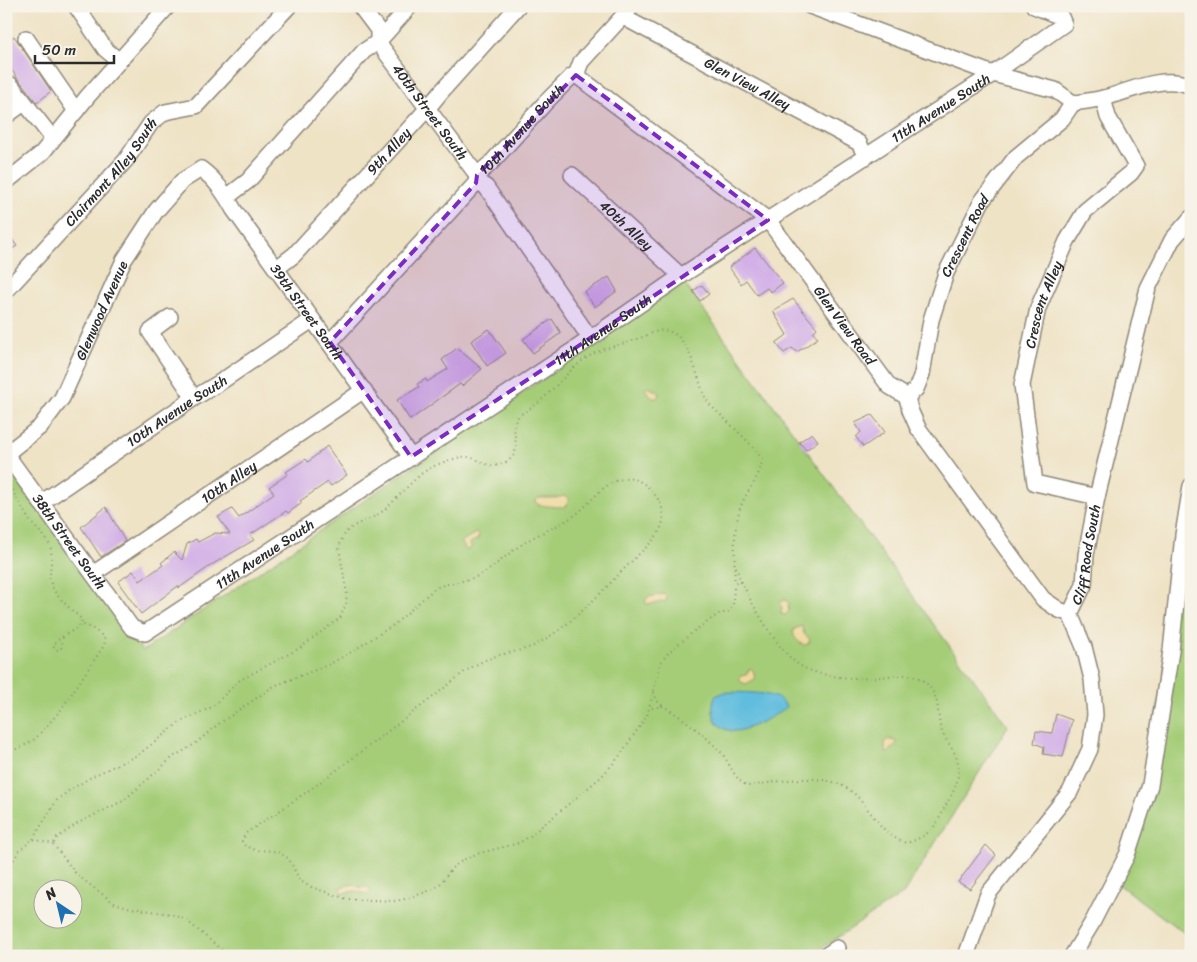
<svg xmlns="http://www.w3.org/2000/svg" width="1197" height="962" font-family="Sriracha,sans-serif">
	<style>
		.green { fill: #a5cd78; stroke: #687c52; fill-rule: evenodd }
		.sand { fill: #eeda9e; stroke: #8c8264 }
		.water { fill: #60bdde; stroke: #467484 }
		.building { fill: #d3b0e7 }
		.lines { fill: none; stroke-linecap: round; stroke-linejoin: round }
		.minor-casing { stroke: #8d8778; stroke-width: 18 }
		.path { stroke: #8d8778; stroke-width: 2; stroke-dasharray: 1 4; stroke-linecap: butt }
		.minor { stroke: #fff; stroke-width: 15 }
		.marked { fill: #7b2cbf; fill-opacity: 0.2; stroke: #7b2cbf; stroke-width: 4; stroke-dasharray: 10 6; stroke-linejoin: round }
		.labels { text-anchor: middle; dominant-baseline: central; stroke-width: 4; stroke-linejoin: round; paint-order: stroke }
		.street-label { font-size: 14px; fill: #2b2b2b; stroke: #f7f3e8 }
	</style>
	<rect width="100%" height="100%" fill="#f7f3e8"/>
	<filter id="ink" filterUnits="userSpaceOnUse"><feTurbulence type="fractalNoise" baseFrequency=".02" numOctaves="2"/><feDisplacementMap in="SourceGraphic" scale="10" xChannelSelector="R" yChannelSelector="G"/><feConvolveMatrix kernelMatrix="1 2 1 2 8 2 1 2 1" color-interpolation-filters="sRGB"/></filter>
	<filter id="wash" filterUnits="userSpaceOnUse"><feTurbulence type="fractalNoise" baseFrequency=".0096" numOctaves="4" result="noise"/><feDisplacementMap in="SourceGraphic" scale="20" xChannelSelector="R" yChannelSelector="G"/><feGaussianBlur stdDeviation="1.12" result="paint"/><feColorMatrix in="noise" values="0 0 0 0 0 0 0 0 0 0 0 0 0 0 0 0 0 1.4 0 .05"/><feComposite in="paint" operator="in"/></filter>
	<g filter="url(#wash)">
		<rect width="100%" height="100%" fill="#efe3c6"/>
		<!-- green -->
		<path class="green" d="M684 283 1008 726 904 893 810 956H6V465L143 651ZM42 890H72V920H42Z
			M1191 517V938L1118 884 1133 853Z"/>
		<!-- sand -->
		<path class="sand" d="M647 387 659 392 660 393 657 398H652L645 389Z
			M564 496 568 497 569 500 565 507C559 507 541 506 537 504L535 501 539 498H556Z
			M476 533 479 535 478 539 470 543 471 548 469 550 465 549 462 543V541Z
			M664 594 667 597 666 601C661 602 652 604 647 604L645 601 648 597Z
			M785 600 789 603 788 607 789 611 785 615 781 614 782 607 779 603Z
			M802 626 804 634 810 639 808 644 804 645C798 642 791 636 794 629Z
			M750 668 753 670 755 679 746 684 741 682 739 679 740 676 746 675Z
			M889 739 898 742 888 753 885 751V742Z
			M353 884 359 887H369L371 890 366 894 356 891 342 893 341 887Z"/>
		<!-- water -->
		<path class="water" d="M725 692C741 693 781 690 786 707 778 715 745 732 734 731 726 731 718 726 715 719 712 711 712 704 715 696Z"/>
		<g id="blocks">
			<!-- building -->
			<path class="building" d="M14 36 51 91 37 103 6 63V42Z
				M6 231 17 246 6 253Z
				M755 248 783 283 771 292 767 288 757 295 746 280 741 284 729 267Z
				M609 277 617 291 595 307 584 292Z
				M702 285 709 294 700 301 693 291Z
				M793 299 817 328 813 332 818 338 797 352 792 348 784 353 776 343 787 335 773 311Z
				M552 319 561 333 533 353 523 339Z
				M489 329 506 353 487 366 471 341Z
				M457 348 482 369 462 386 460 384 410 420 397 400 419 387 417 384 426 379 427 382 448 369 442 360Z
				M872 415 885 432 863 447 856 437 861 432 855 423Z
				M812 433 818 441 806 450 799 442Z
				M327 446 347 475 331 486 328 482 300 501 302 503 288 513 286 511 250 535 254 540 213 564 179 588 178 586 141 614 118 582 133 571 140 581 163 565 161 563 174 552 182 560 187 544 196 539 198 542 215 533 230 534 218 517 232 509 239 518 274 493 269 487 288 474 286 472 306 459 308 462Z
				M106 507 125 541 101 557 81 527Z
				M1056 714 1072 720 1063 757 1043 754 1044 747 1034 743 1036 731 1052 733Z
				M986 845 996 855 970 889 958 882Z"/>
		</g>
	</g>
	<g filter="url(#ink)">
		<use href="#blocks" fill-opacity="0" stroke="#8d8778" stroke-width="1"/>
		<g class="lines">
			<defs>
				<g id="minor">
					<path d="M76 6 105 49 119 61"/>
					<path id="s1" d="M360 6 378 30V42L477 175 478 182 486 187 590 338"/>
					<path d="M810 6 993 74 1055 90 1073 103C1083 102 1094 100 1104 98 1131 91 1162 74 1191 86"/>
					<path id="s2" d="M623 17 859 143 866 157"/>
					<path d="M26 38 76 111"/>
					<path id="s3" d="M576 75 768 220 889 386 907 397 910 410 918 428 1043 599 1059 610 1070 614"/>
					<path d="M6 85H11L53 139"/>
					<path d="M6 116 24 103"/>
					<path id="s4" d="M572 175 681 276"/>
					<path d="M6 182 42 153 88 96 168 6"/>
					<path d="M227 197 248 181 364 51 378 42 410 6"/>
					<path id="s5" d="M277 268 294 255 427 109 441 92 518 6"/>
					<path id="s6" d="M6 291 126 160 151 123 165 112 196 106 289 6"/>
					<path d="M170 317 150 332 194 398"/>
					<path id="s7" d="M330 342 476 183 477 175 491 163 546 102 572 76 576 75 581 62 632 6"/>
					<path id="s8" d="M907 397 916 389 922 374 931 320 946 273 982 201 1016 157 1062 119 1073 103"/>
					<path id="s9" d="M6 454 132 628 145 633 575 349 681 276 993 74 1064 24 1061 17 1034 6"/>
					<path id="s10" d="M6 454 40 427 62 398 124 260 156 211 182 181 201 169C216 180 225 194 234 210L411 457"/>
					<path id="s11" d="M1097 497 1035 483 1022 385 1038 308 1067 241 1085 211 1131 173 1136 166 1108 117 1103 98"/>
					<path id="s12" d="M41 503 194 398 219 383 312 320"/>
					<path id="s13" d="M93 574 364 390"/>
					<path d="M825 956 837 948"/>
					<path id="s14" d="M966 956 988 894 1070 792 1090 749 1095 715 1092 679 1084 647 1070 614 1084 585 1086 555 1097 497 1148 288 1172 240 1191 218"/>
					<path d="M1072 956 1092 923 1127 855 1150 785 1171 651 1183 535 1191 486"/>
				</g>
			</defs>
			<!-- minor casing -->
			<use href="#minor" class="minor-casing"/>
			<!-- path -->
			<path class="path" d="M6 482C15 494 21 506 28 518 34 528 46 535 50 546 53 556 50 566 50 577 50 594 71 608 82 620L79 627C70 633 58 637 53 646L56 650 61 649 63 637
				M736 567 741 582
				M654 692 657 701 663 706
				M652 708 663 706C684 718 702 733 719 750 730 761 733 780 748 786 780 782 823 770 851 791 858 796 863 804 869 811 880 825 889 838 907 843 938 833 936 821 951 796 958 784 961 768 956 756 953 749 948 743 944 736 936 723 941 706 933 692 917 665 892 678 868 678 846 679 812 676 795 662 778 648 762 620 751 601 747 594 745 586 739 581L734 584
				M6 751 20 748 35 739 60 711 103 647 105 642 104 637 92 628 81 624
				M33 839 56 801 71 789 95 775 138 755 180 722 212 707 240 680 300 648 340 618 346 604 347 594 339 548C345 521 365 525 383 511 396 500 406 487 419 476 428 467 448 460 461 457 473 455 482 464 493 466 534 459 504 430 519 416 525 411 532 408 538 403 557 387 571 366 593 354 606 347 622 345 637 339 644 337 651 333 658 331 689 325 696 377 705 397 709 405 716 411 723 417 736 430 752 444 762 459 760 481 744 492 739 512 732 537 736 563 734 589 733 596 734 602 732 608L727 613H720L693 632 668 653 661 662 647 716 618 758 601 777 530 836 519 843 476 854 463 860 452 868 440 884 434 889 409 898 396 901 347 899 311 887 300 881 289 859 280 853 273 851 255 850 244 845 242 841 246 833C309 793 368 746 428 701 440 692 451 682 463 673 476 664 489 657 504 654 515 651 525 650 535 645 573 625 601 592 631 562 642 550 661 537 663 520 665 508 657 496 649 488 641 481 633 477 623 479 601 483 592 503 575 515 558 527 538 533 521 545 507 554 496 566 482 574 467 582 450 582 435 588L395 624 348 654 328 665 274 686 217 725 195 744 173 757 123 801 78 823 57 838 53 844
				M6 873 19 851 33 839 53 844 77 875 114 903 131 908 171 914 186 920 229 956"/>
			<!-- minor -->
			<use href="#minor" class="minor"/>
		</g>
	</g>
	<!-- marked area -->
	<path class="marked" d="M576 75 768 220 411 457 330 342 476 183 477 175Z"/>
	<g class="labels">
		<!-- street labels -->
		<g class="street-label">
			<text stroke="none"><textPath href="#s2" startOffset="141">Glen View Alley</textPath></text>
			<text stroke="none"><textPath href="#s9" startOffset="1182">11th Avenue South</textPath></text>
			<text stroke="none"><textPath href="#s1" startOffset="129">40th Street South</textPath></text>
			<text stroke="none"><textPath href="#s7" startOffset="288">10th Avenue South</textPath></text>
			<text stroke="none"><textPath href="#s5" startOffset="162">9th Alley</textPath></text>
			<text stroke="none"><textPath href="#s6" startOffset="159">Clairmont Alley South</textPath></text>
			<text stroke="none"><textPath href="#s4" startOffset="74">40th Alley</textPath></text>
			<text stroke="none"><textPath href="#s8" startOffset="174">Crescent Road</textPath></text>
			<text stroke="none"><textPath href="#s11" startOffset="246">Crescent Alley</textPath></text>
			<text stroke="none"><textPath href="#s10" startOffset="176">Glenwood Avenue</textPath></text>
			<text stroke="none"><textPath href="#s10" startOffset="530">39th Street South</textPath></text>
			<text stroke="none"><textPath href="#s3" startOffset="371">Glen View Road</textPath></text>
			<text stroke="none"><textPath href="#s9" startOffset="778">11th Avenue South</textPath></text>
			<text stroke="none"><textPath href="#s12" startOffset="164">10th Avenue South</textPath></text>
			<text stroke="none"><textPath href="#s13" startOffset="164">10th Alley</textPath></text>
			<text stroke="none"><textPath href="#s9" startOffset="108">38th Street South</textPath></text>
			<text stroke="none"><textPath href="#s14" startOffset="446">Cliff Road South</textPath></text>
			<text stroke="none"><textPath href="#s9" startOffset="372">11th Avenue South</textPath></text>
		</g>
	</g>
	<!-- margin -->
	<rect width="1197" height="962" fill="none" stroke="#f7f3e8" stroke-width="25"/>
	<!-- north arrow -->
	<g transform="translate(58 904) rotate(325)"><circle r="24" fill="#f7f3e8" stroke="#a5a39c"/>
	<path d="M0-4L9 19L0 12L-9 19Z" fill="#1f6fb2"/>
	<text y="-8" font-size="14" font-weight="bold" text-anchor="middle" fill="#2b2b2b">N</text>
	</g>
	<!-- scale -->
	<path d="M35 55v8h79v-8" fill="none" stroke="#2b2b2b" stroke-width="2.5"/>
	<text x="42" y="55" font-size="15" fill="#2b2b2b" stroke="#f7f3e8" stroke-width="4" paint-order="stroke">50 m</text>
</svg>
